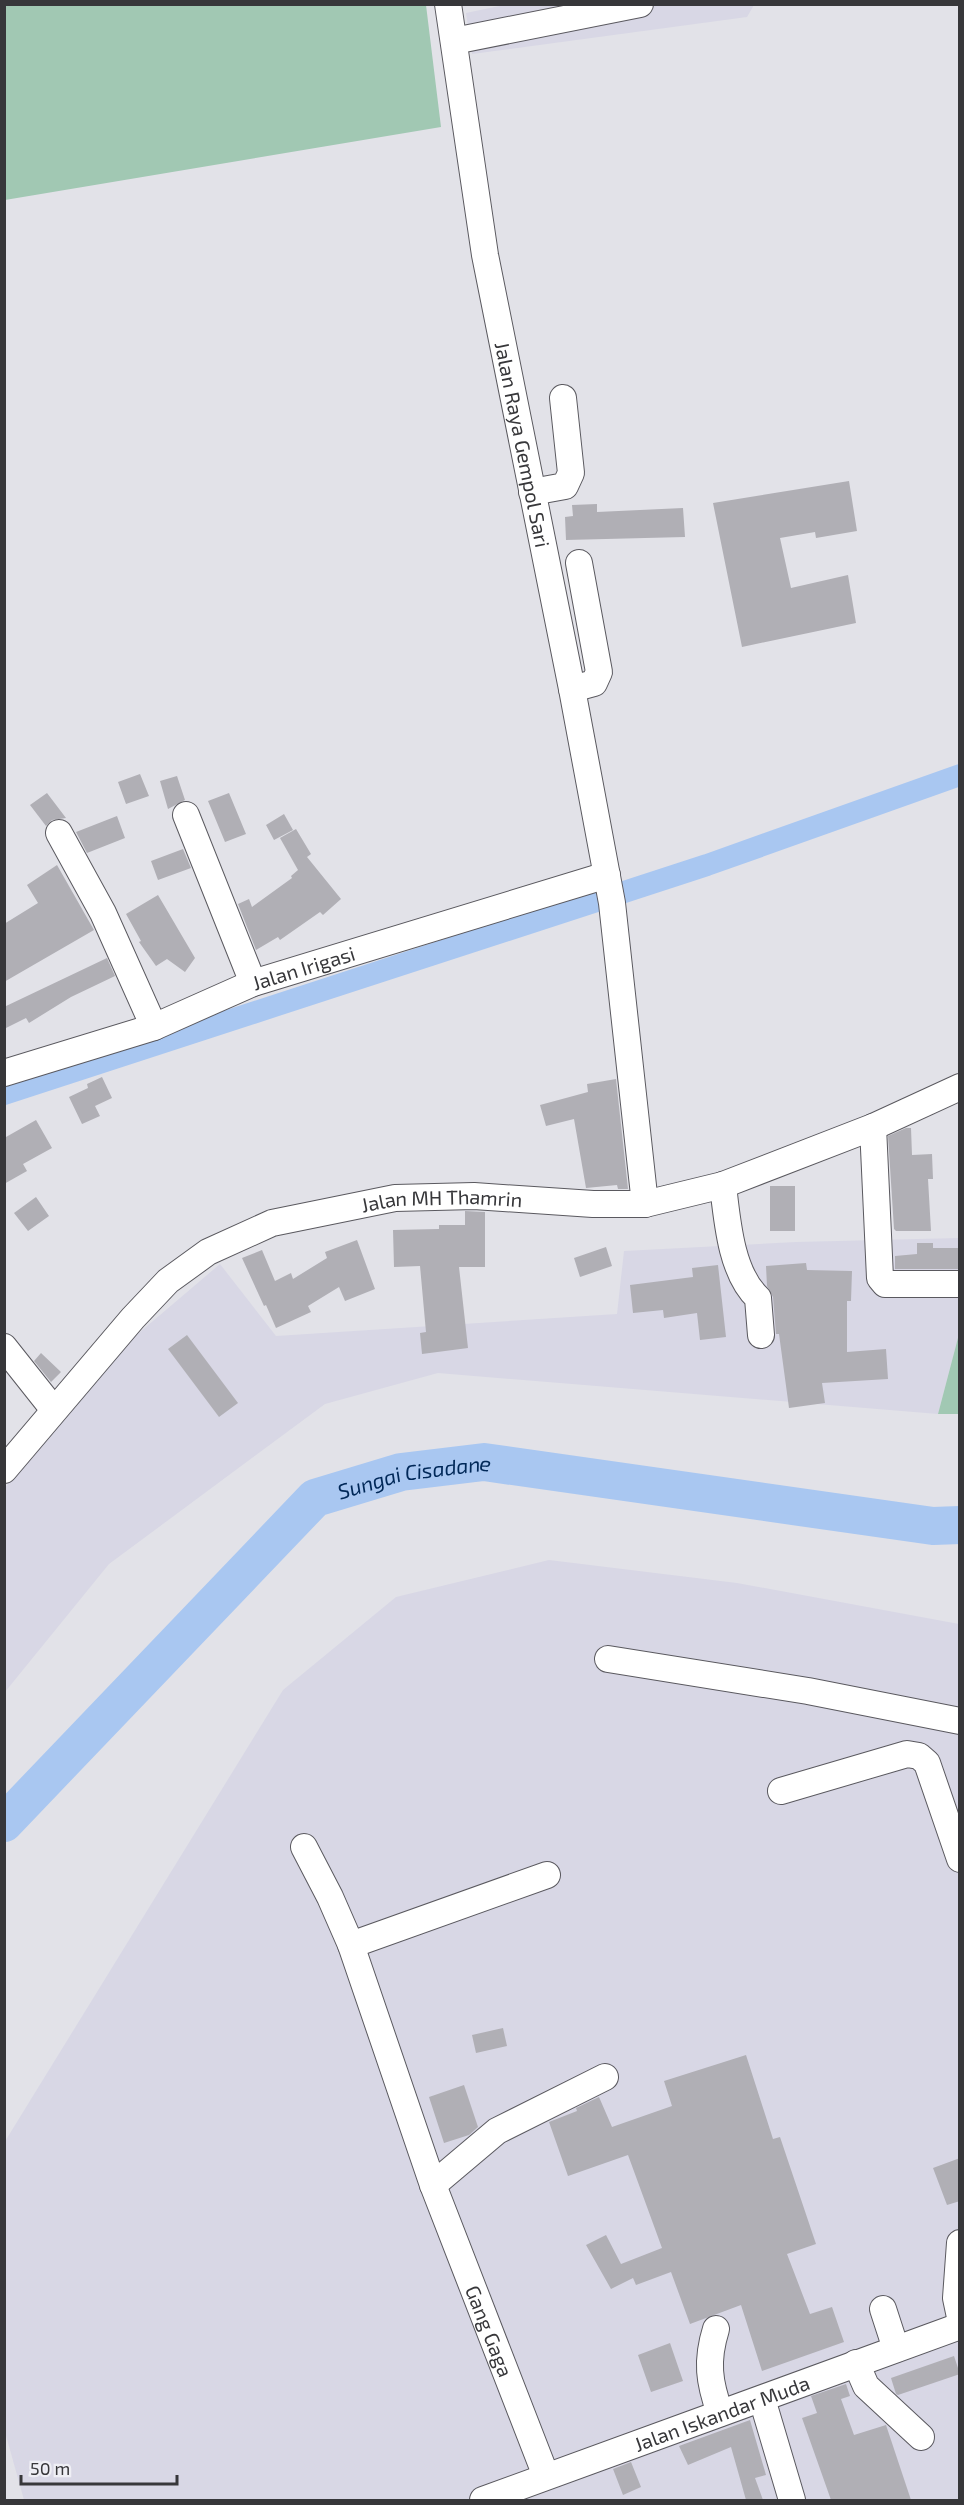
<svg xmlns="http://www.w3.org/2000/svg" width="964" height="2505" font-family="'Exo 2',sans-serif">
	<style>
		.built { fill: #d8d7e5 }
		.green { fill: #a1c8b3 }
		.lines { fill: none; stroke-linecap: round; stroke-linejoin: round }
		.canal { stroke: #a9c7f1; stroke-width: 22 }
		.river { stroke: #a9c7f1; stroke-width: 38 }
		.building { fill: #b0afb5 }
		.minor-casing { stroke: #5a595f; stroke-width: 28 }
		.minor { stroke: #fff; stroke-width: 26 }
		.labels { text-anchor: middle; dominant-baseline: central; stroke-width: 4.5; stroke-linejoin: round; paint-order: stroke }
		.street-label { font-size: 20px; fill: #37373a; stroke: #efeff5 }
		.water-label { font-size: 21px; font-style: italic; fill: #002858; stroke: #efeff5 }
	</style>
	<rect width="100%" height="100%" fill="#e2e2e8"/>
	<!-- built -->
	<path class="built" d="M509 4 754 5 747 17 472 54 466 13Z
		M959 1238V1334L938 1414 438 1373 325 1404 109 1564 5 1692V1488L86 1378 220 1264 276 1336 617 1314 624 1251 796 1242Z
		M549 1560 737 1583 959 1624V2500H24L5 2432 4 2143 283 1690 396 1597Z"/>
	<!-- green -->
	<path class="green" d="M5 4 426 5 441 127 5 200Z
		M959 1334V1414H938Z"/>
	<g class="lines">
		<!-- canal -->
		<path class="canal" d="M4 1094 707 865 960 775"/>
		<!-- river -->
		<path class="river" id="s1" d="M4 1823 315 1498 401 1472 484 1462 933 1526 960 1525"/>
	</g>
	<!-- building -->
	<path class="building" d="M849 481 857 531 816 538 815 532 780 538 791 588 848 575 856 623 742 647 713 503Z
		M597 504V512L683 508 685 537 566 540 565 517 573 516 572 505Z
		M140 774 149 796 126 804 118 782Z
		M177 776 185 800 168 809 160 781Z
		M47 793 66 818 52 820 46 826 30 805Z
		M229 793 246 834 225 842 208 801Z
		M284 814 293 830 274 840 266 825Z
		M117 816 125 838 87 853 76 832Z
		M296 829 311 854 307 857 341 899 323 915 320 912 280 940 278 937 256 950 238 904 249 899 252 907 292 878 291 876 298 870 280 838Z
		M183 849 191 868 158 880 151 861Z
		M57 865 94 930 4 982V924L38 903 27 885Z
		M158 895 195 958 185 972 167 959 156 966 139 942 141 941 126 914Z
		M107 958 115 976 71 997 29 1023 26 1018 4 1029V1007Z
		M102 1077 112 1098 95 1106 100 1116 82 1124 69 1097 88 1088 87 1084Z
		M616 1079 628 1189H618L617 1185 586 1188 574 1119 546 1126 540 1105 588 1092 587 1084Z
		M36 1120 52 1148 23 1164 27 1171 4 1184V1133L6 1137Z
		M906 1128H911L912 1155 932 1154 933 1179H928L931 1231H896L894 1229 888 1136Z
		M770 1186H795V1231H770Z
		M36 1197 49 1216 28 1231 14 1213Z
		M465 1211 485 1212V1267H459L468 1348 422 1354 420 1333 426 1332 420 1266 394 1267 393 1230 439 1229V1225H465Z
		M357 1240 375 1289 345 1301 339 1287 308 1306 311 1312 276 1328 266 1305 264 1306 242 1258 262 1250 275 1281 291 1273 293 1279 327 1258 325 1252Z
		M917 1243H933V1248H960V1269H895V1256L917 1254Z
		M606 1247 612 1266 580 1277 574 1258Z
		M806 1263 807 1270 852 1271 851 1301H847V1352L886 1349 888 1379 822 1383 825 1403 789 1408 779 1334H776L773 1297 767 1286 766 1266Z
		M718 1265 726 1337 700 1340 697 1313 664 1318 663 1310 633 1313 630 1285 693 1277 692 1268Z
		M187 1335 238 1403 219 1417 168 1349Z
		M41 1353 61 1372 51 1382 34 1361Z
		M503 2028 507 2046 476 2053 472 2035Z
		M746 2055 773 2139 780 2137 816 2244 787 2254 810 2314 832 2307 844 2342 762 2371 741 2305 690 2324 671 2272 636 2285 633 2278 611 2289 586 2245 606 2235 621 2264 662 2248 643 2196 628 2155 568 2176 549 2122 577 2111 576 2108 599 2097 612 2127 672 2106 664 2081Z
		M464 2085 478 2127 469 2135 444 2143 429 2097Z
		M960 2158V2201L947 2205 933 2168Z
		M670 2343 683 2381 651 2392 638 2355Z
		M954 2356 960 2374 898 2395 896 2394 891 2378Z
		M846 2384 850 2396 841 2399 854 2435 886 2425 911 2500H831L802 2418 817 2413 811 2396Z
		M750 2420 766 2475 755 2478 763 2500H746L731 2447 688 2465 679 2446Z
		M631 2462 641 2487 623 2495 613 2469Z"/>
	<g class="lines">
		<defs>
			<g id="minor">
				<path id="s2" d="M448 4 485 255 572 689 612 903 645 1204"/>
				<path d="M454 41 640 4"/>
				<path d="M532 492 565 486 571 473 563 398"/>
				<path d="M572 689 594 683 599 672 579 563"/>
				<path d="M186 815 253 983"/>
				<path d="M59 833 103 913 154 1027"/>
				<path id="s3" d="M4 1073 154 1027 253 983 607 875"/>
				<path d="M873 1127 880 1278 885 1284H960"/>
				<path d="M723 1185C727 1220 731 1273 758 1298L761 1335"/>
				<path d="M4 1347 54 1410"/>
				<path id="s4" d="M4 1470 133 1318 168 1281 208 1252 272 1223 395 1198 474 1196 593 1204H645L723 1185 873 1127 960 1087"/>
				<path d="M608 1659 808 1691 960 1721"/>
				<path d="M781 1791 907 1754 919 1756 927 1763 960 1859"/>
				<path id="s5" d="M304 1847 330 1897 351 1945 433 2185 546 2476"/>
				<path d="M351 1945 547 1875"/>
				<path d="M433 2185 497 2131 605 2077"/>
				<path d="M960 2243 956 2298 960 2317"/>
				<path d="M883 2309 896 2349"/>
				<path d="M716 2329C706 2361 709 2382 720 2413"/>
				<path d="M856 2363 866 2386 921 2437"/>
				<path d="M762 2399 792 2500"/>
				<path id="s6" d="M483 2500 960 2326"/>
			</g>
		</defs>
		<!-- minor casing -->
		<use href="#minor" class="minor-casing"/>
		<!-- minor -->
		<use href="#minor" class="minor"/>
	</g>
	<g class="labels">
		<!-- street labels -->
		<g class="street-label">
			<text stroke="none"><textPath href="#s2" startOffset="447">Jalan Raya Gempol Sari</textPath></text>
			<text stroke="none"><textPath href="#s3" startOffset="318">Jalan Irigasi</textPath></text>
			<text stroke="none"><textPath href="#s4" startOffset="542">Jalan MH Thamrin</textPath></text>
			<text stroke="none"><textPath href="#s5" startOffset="519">Gang Gaga</textPath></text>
			<text stroke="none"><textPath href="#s6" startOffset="254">Jalan Iskandar Muda</textPath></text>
		</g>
		<!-- water labels -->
		<g class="water-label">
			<text stroke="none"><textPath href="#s1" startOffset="552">Sungai Cisadane</textPath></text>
		</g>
	</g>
	<!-- border -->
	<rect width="964" height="2505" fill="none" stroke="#37373a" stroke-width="12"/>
	<!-- scale -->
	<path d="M21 2475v9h156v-9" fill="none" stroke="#37373a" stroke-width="3"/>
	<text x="30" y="2475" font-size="18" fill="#37373a" stroke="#efeff5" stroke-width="4.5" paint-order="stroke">50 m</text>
</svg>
